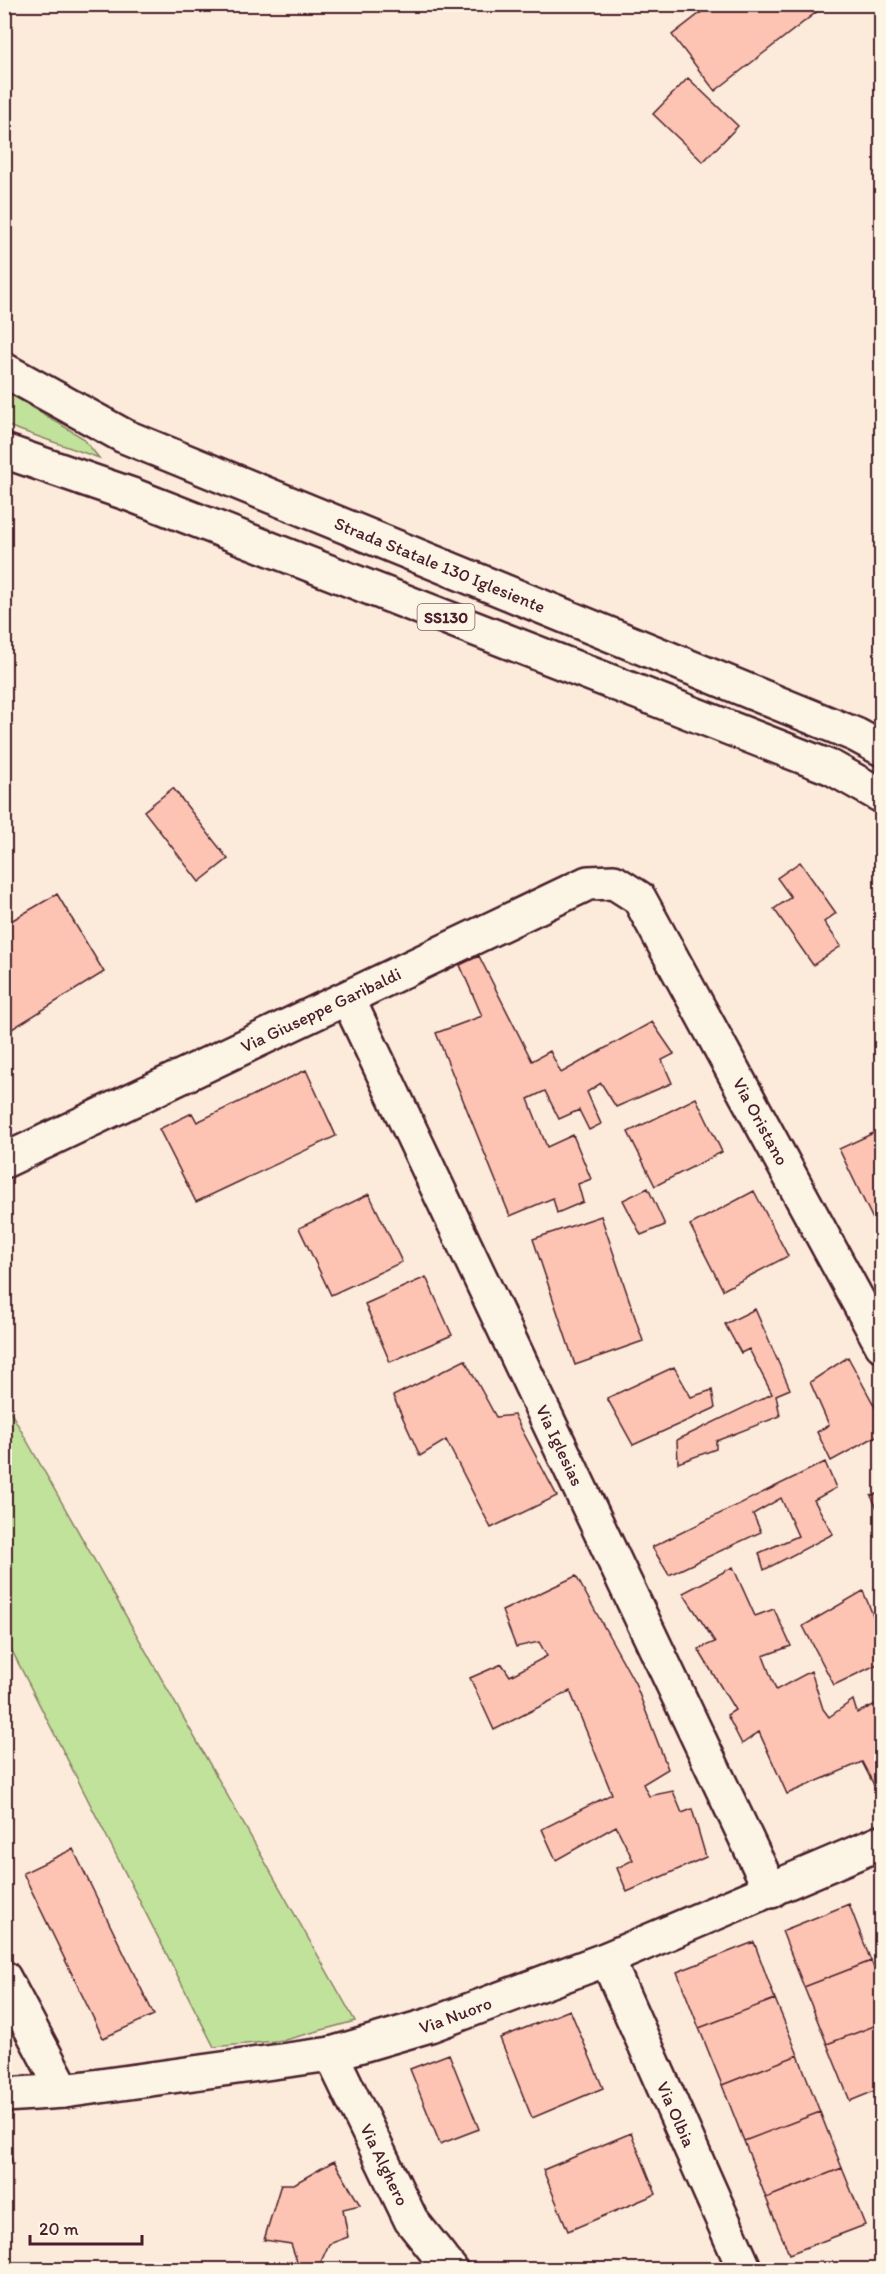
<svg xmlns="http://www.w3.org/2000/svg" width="886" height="2274" font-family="Itim,sans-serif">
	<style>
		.green { fill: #c1e29b; stroke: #868063; stroke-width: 1.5 }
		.building { fill: #fdc4b3; stroke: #4a1f2b; stroke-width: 1.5 }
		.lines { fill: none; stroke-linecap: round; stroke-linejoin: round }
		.street-casing { stroke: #4a1f2b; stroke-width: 38 }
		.primary-casing { stroke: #4a1f2b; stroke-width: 38 }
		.street { stroke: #fcf5e5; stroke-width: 33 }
		.primary { stroke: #fcf5e5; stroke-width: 33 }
		.labels { text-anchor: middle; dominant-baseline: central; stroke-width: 5; stroke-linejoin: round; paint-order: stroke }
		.shield { fill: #fcf5e5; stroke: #7f5f63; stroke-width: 1.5 }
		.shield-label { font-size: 16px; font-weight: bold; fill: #4a1f2b }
		.street-label { font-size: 18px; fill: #4a1f2b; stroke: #fcf5e5 }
	</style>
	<rect width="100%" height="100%" fill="#fcebdb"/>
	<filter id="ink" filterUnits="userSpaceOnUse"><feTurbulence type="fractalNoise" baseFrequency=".0167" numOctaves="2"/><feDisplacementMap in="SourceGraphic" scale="12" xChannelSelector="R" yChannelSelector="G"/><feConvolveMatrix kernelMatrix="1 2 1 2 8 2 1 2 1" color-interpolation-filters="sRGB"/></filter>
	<g filter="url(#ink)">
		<!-- green -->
		<path class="green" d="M4 390 83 438 99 458 5 425Z
			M5 1402 355 2021 285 2040 214 2047 5 1637Z"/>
		<!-- building -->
		<path class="building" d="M712 4H815L819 10 715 91 672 35Z
			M688 78 738 126 703 162 653 114Z
			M173 788 228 859 199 882 144 811Z
			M800 862 836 913 824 922 841 946 813 965 774 909 791 897 777 878Z
			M57 894 104 972 12 1029 4 1016V943L7 942 4 925Z
			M479 956 532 1061 550 1051 561 1073 652 1022 674 1054 662 1060 672 1083 616 1107 601 1083 587 1092 601 1124 589 1130 579 1110 559 1119 545 1091 528 1099 547 1147 573 1135 591 1179 578 1184 583 1202 557 1213 553 1198 510 1216 436 1033 482 1016 460 965Z
			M306 1070 336 1136 196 1202 159 1129 192 1113 197 1122Z
			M696 1098 722 1152 655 1186 628 1132Z
			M882 1129V1238L839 1149Z
			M648 1188 665 1225 641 1235 623 1200Z
			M754 1191 788 1256 723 1290 690 1225Z
			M369 1194 402 1262 331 1295 299 1228Z
			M601 1216 643 1341 575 1365 533 1239Z
			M426 1277 452 1335 390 1362 365 1304Z
			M755 1309 790 1389 776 1395 780 1416 716 1441V1449L678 1463 677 1440 772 1394 749 1349 741 1353 725 1324Z
			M848 1357 882 1420V1433L831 1461 817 1432 829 1425 810 1382Z
			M465 1360 496 1417 514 1415 557 1496 491 1528 446 1440 420 1456 393 1396Z
			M674 1367 691 1397 712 1390 715 1408 633 1445 607 1398Z
			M825 1462 836 1488 814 1500 833 1534 764 1570 759 1553 798 1536 781 1498 753 1514 761 1532 669 1575 652 1547Z
			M882 1492V1518L871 1496Z
			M733 1567 755 1616 774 1609 791 1646 763 1656 776 1690 811 1671 823 1709 829 1717 853 1700 857 1713 882 1701V1782L874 1785 862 1762 787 1794 759 1732 742 1744 727 1715 735 1710 698 1649 715 1642 683 1593Z
			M576 1576 635 1683 668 1769 643 1784 649 1796 673 1791 682 1813 692 1809 706 1857 627 1892 617 1868 633 1860 616 1826 556 1860 542 1829 612 1794 570 1691 494 1730 470 1678 502 1664 510 1676 547 1656 539 1642 516 1647 502 1611Z
			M863 1591 875 1620 882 1616V1662L834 1685 803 1626Z
			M73 1849 154 2015 103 2038 23 1873Z
			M849 1904 871 1961 804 1987 782 1931Z
			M754 1942 775 1999 699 2028 677 1972Z
			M871 1961 882 1986V2023L827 2044 804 1987Z
			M775 1999 798 2055 722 2085 699 2028Z
			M570 2010 603 2088 532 2118 500 2038Z
			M882 2023V2088L850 2101 827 2044Z
			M449 2054 479 2129 440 2144 410 2069Z
			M798 2055 820 2112 744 2141 722 2085Z
			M820 2112 842 2168 766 2198 744 2141Z
			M631 2133 656 2194 568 2231 543 2170Z
			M4 2138H6L13 2164 4 2165Z
			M334 2161 360 2205 343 2209 348 2237 329 2244 319 2266 300 2270 291 2244 264 2240 281 2184H294Z
			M842 2168 865 2225 789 2254 766 2198Z"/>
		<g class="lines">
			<defs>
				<g id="street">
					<path id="s1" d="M348 999 771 1891"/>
					<path id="s2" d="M4 1161 588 883 614 882 639 898 882 1345"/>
					<path id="s3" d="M607 1959 745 2270"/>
					<path d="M4 1978 64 2091"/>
					<path id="s4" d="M331 2054 411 2220 451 2270"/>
					<path id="s5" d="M4 2095 64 2091 331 2054 430 2025 607 1959 882 1842"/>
				</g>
				<g id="primary">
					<path id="s6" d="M4 370 124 436 856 735 882 749"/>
					<path d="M4 451 132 495 832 768 882 796"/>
				</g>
			</defs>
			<!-- street casing -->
			<use href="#street" class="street-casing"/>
			<!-- primary casing -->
			<use href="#primary" class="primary-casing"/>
			<!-- street -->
			<use href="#street" class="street"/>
			<!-- primary -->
			<use href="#primary" class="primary"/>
		</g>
	</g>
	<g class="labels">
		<!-- shield labels -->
		<rect class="shield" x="417.5" y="604" width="57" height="26" rx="4.5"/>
		<g class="shield-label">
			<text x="446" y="617">SS130</text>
		</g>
		<!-- street labels -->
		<g class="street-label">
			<text stroke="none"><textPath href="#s6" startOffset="478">Strada Statale 130 Iglesiente</textPath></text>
			<text stroke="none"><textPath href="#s2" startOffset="351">Via Giuseppe Garibaldi</textPath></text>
			<text stroke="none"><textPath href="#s2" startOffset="957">Via Oristano</textPath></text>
			<text stroke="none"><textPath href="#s1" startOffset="494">Via Iglesias</textPath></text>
			<text stroke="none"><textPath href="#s5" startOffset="460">Via Nuoro</textPath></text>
			<text stroke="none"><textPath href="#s3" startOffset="170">Via Olbia</textPath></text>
			<text stroke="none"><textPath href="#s4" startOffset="123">Via Alghero</textPath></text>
		</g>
	</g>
	<!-- margin -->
	<rect width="886" height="2274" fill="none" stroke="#fcf5e5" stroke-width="24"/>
	<rect x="12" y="12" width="862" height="2250" fill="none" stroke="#4a1f2b" stroke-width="2" filter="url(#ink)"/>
	<!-- scale -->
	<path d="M30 2235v9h112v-9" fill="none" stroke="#4a1f2b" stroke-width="3"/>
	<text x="39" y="2235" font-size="18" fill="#4a1f2b" stroke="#fcf5e5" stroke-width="4.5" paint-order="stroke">20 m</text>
</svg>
